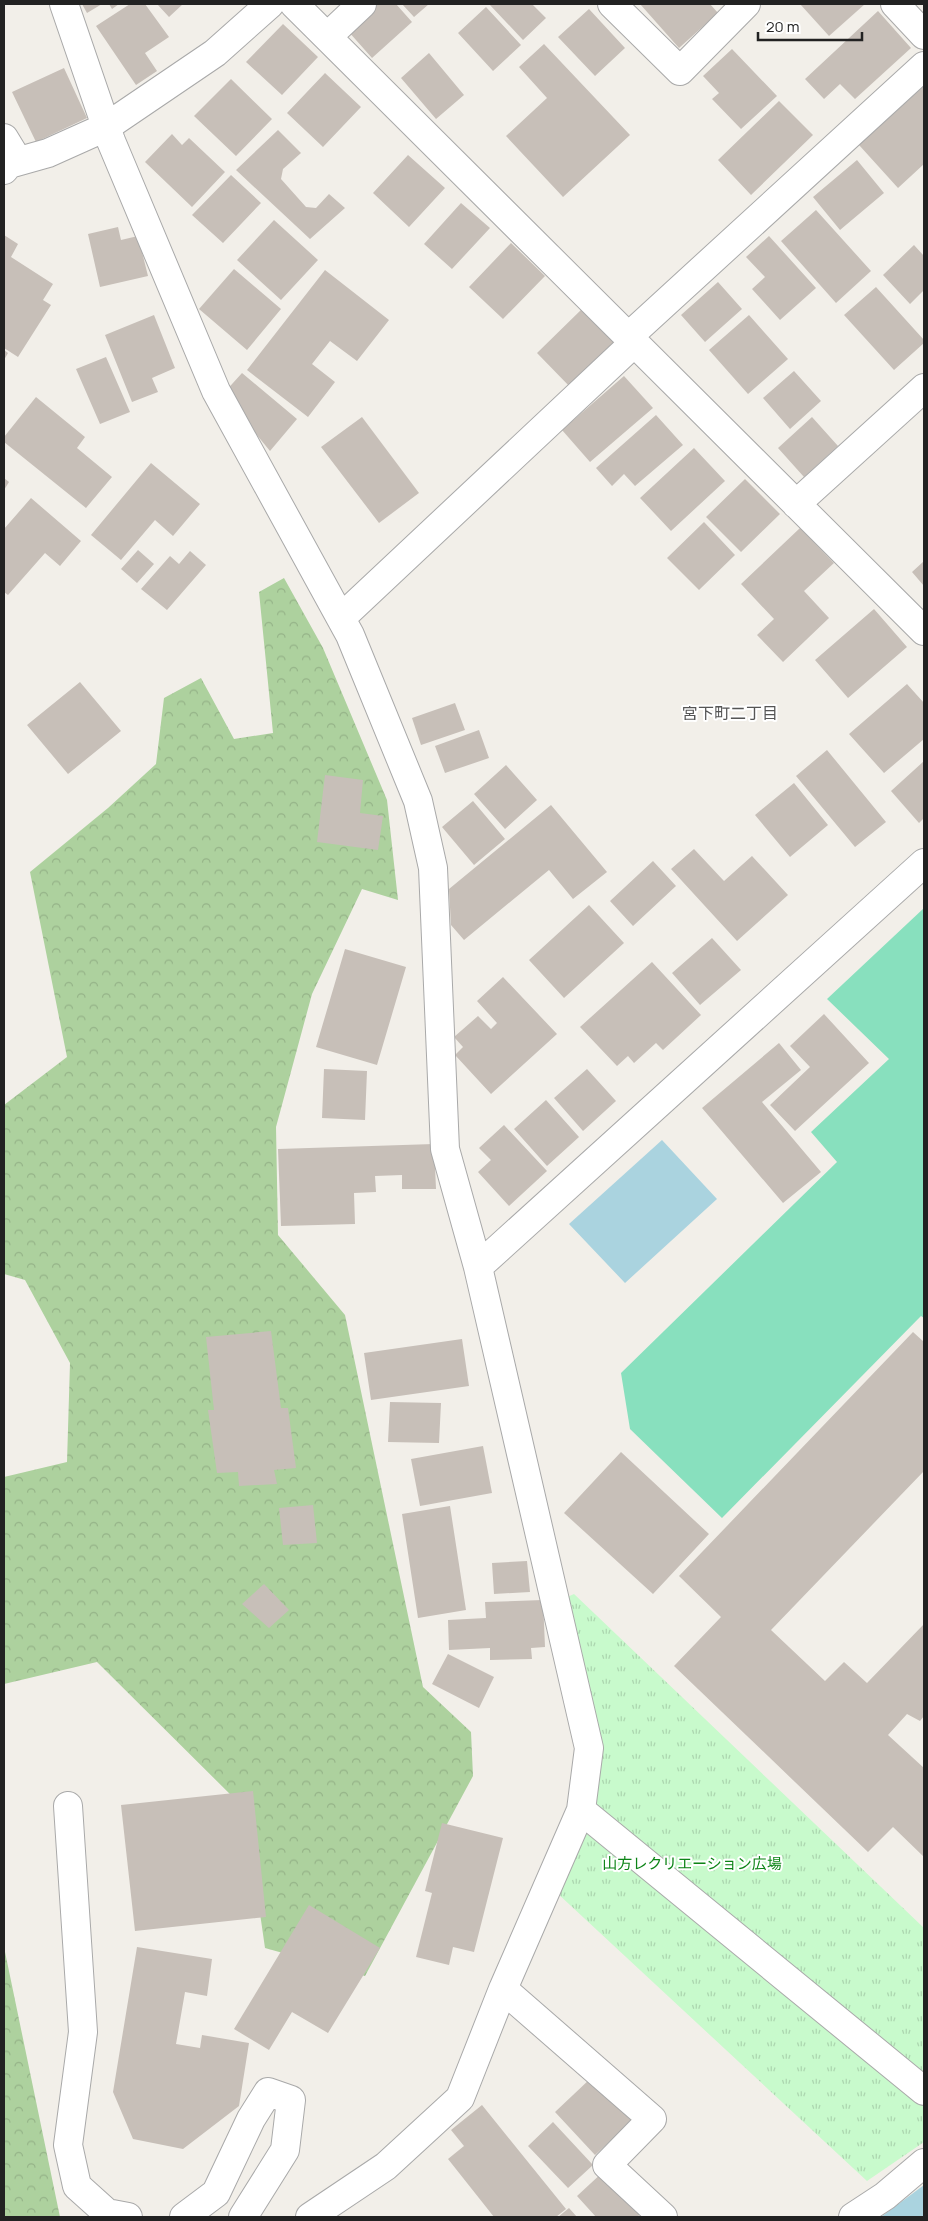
<svg xmlns="http://www.w3.org/2000/svg" width="928" height="2221" font-family="Manrope,'Noto Sans JP',sans-serif">
	<style>
		.forest { fill: url(#forest-crowns) }
		.park { fill: url(#park-tufts) }
		.pitch { fill: #88e0be }
		.water { fill: #aad3df }
		.building { fill: #c7bfb8 }
		.lines { fill: none; stroke-linecap: round; stroke-linejoin: round }
		.minor-casing { stroke: #a9a9a9; stroke-width: 30 }
		.minor { stroke: #fff; stroke-width: 28 }
		.labels { text-anchor: middle; dominant-baseline: central; stroke-width: 4; stroke-linejoin: round; paint-order: stroke }
		.park-label { font-size: 15px; fill: #0c8416; stroke: #fff }
		.neighbourhood-label { font-size: 16px; fill: #555; stroke: #fff }
	</style>
	<defs>
		<pattern id="forest-crowns" width="20" height="18" patternUnits="userSpaceOnUse" patternTransform="scale(1.25)"><rect width="20" height="18" fill="#add19e"/><path d="M2 6a3 3 0 1 1 6 0M12 15a3 3 0 1 1 6 0" fill="none" stroke="#95b388"/></pattern>
		<pattern id="park-tufts" width="24" height="20" patternUnits="userSpaceOnUse" patternTransform="scale(1.25)"><rect width="24" height="20" fill="#c8facc"/><path d="M3 7l-1-3M5 7V3M7 7l1-3M15 17l-1-3M17 17v-4M19 17l1-3" fill="none" stroke="#acd6af"/></pattern>
	</defs>
	<rect width="100%" height="100%" fill="#f2efe9"/>
	<!-- forest -->
	<path class="forest" d="M284 578 323 648 387 800 398 900 362 889 312 994 276 1127 278 1235 345 1315 423 1687 471 1732 473 1776 365 1976 265 1948 245 1809 97 1662 4 1684V1477L67 1462 70 1363 25 1280 4 1274V1105L67 1057 30 872 108 808 156 764 164 698 201 678 234 739 273 733 259 592Z
		M4 1947 60 2217H4Z"/>
	<!-- park -->
	<path class="park" d="M574 1594 924 1928V2142L867 2181 556 1892 593 1801 565 1598Z"/>
	<!-- pitch -->
	<path class="pitch" d="M924 908V1318L921 1316 722 1518 630 1429 621 1373 837 1162 811 1132 889 1059 827 999Z"/>
	<!-- water -->
	<path class="water" d="M662 1140 717 1199 625 1283 569 1224Z
		M924 2185V2217H881Z"/>
	<!-- building -->
	<path class="building" d="M82 4H102L87 13Z
		M109 4H119L112 9Z
		M130 4H145L169 37 145 53 157 71 136 85 96 26Z
		M157 4H183L169 17Z
		M378 4H396L412 22 372 58 348 31Z
		M402 4H429L414 17Z
		M489 4H532L546 18 523 40Z
		M640 4H710L718 13 679 48Z
		M800 4H865L829 36Z
		M486 7 521 45 493 71 458 33Z
		M589 9 625 48 595 76 558 37Z
		M878 11 911 48 855 99 840 84 824 99 805 79Z
		M283 24 318 57 282 95 246 62Z
		M544 44 630 135 563 197 506 136 547 98 519 67Z
		M732 49 777 96 741 129 712 99 719 93 703 76Z
		M429 53 464 95 436 119 401 78Z
		M64 68 87 118 36 142 12 92Z
		M325 73 361 107 323 147 287 113Z
		M231 79 272 119 236 156 194 116Z
		M923 87 924 164 898 188 859 145Z
		M779 101 813 135 751 195 718 160Z
		M278 130 301 153 283 169 281 179 306 207 316 208 329 194 345 208 310 239 236 170Z
		M172 134 182 145 189 138 225 172 192 207 145 162Z
		M408 155 445 188 409 227 373 193Z
		M857 160 884 193 840 230 813 197Z
		M231 175 261 203 223 243 192 215Z
		M461 203 490 228 452 269 424 244Z
		M816 210 871 271 836 303 781 241Z
		M274 220 318 260 281 300 237 260Z
		M118 227 121 240 138 236 148 276 100 287 88 234Z
		M4 235 18 244 11 257 53 284 43 300 51 305 18 357 4 348Z
		M769 236 816 288 780 320 752 289 765 277 746 257Z
		M511 243 545 276 503 319 469 287Z
		M914 245 924 256V290L910 304 883 275Z
		M234 269 281 309 247 350 199 309Z
		M325 270 389 320 357 361 330 341 312 364 335 382 308 417 247 370Z
		M718 282 742 309 705 342 681 315Z
		M876 287 924 340V343L894 370 844 315Z
		M584 307 618 342 571 388 537 353Z
		M154 315 175 368 152 378 158 392 132 402 105 335Z
		M749 315 788 359 748 394 709 350Z
		M4 350 8 353 4 360Z
		M106 357 130 412 100 424 76 369Z
		M794 371 821 401 790 429 763 398Z
		M242 373 297 419 270 451 223 394Z
		M624 376 653 408 590 462 562 430Z
		M36 397 85 437 77 448 112 477 86 508 4 442V437Z
		M656 415 683 445 635 486 624 474 612 486 596 468Z
		M362 417 419 493 379 523 321 447Z
		M812 417 838 446 804 477 778 448Z
		M694 448 725 481 671 531 640 498Z
		M151 463 200 504 173 536 155 520 121 560 91 535Z
		M4 478 9 482 4 490Z
		M745 479 780 514 741 552 706 517Z
		M31 498 81 541 60 566 45 553 8 595 4 592V529Z
		M704 522 735 555 699 590 667 558Z
		M800 528 834 563 804 591 829 618 783 662 757 635 774 619 741 584Z
		M138 550 154 564 137 583 121 569Z
		M190 551 206 565 167 610 141 589 170 556 179 564Z
		M924 561V586L912 572Z
		M874 609 907 647 848 698 815 660Z
		M80 682 121 731 68 774 27 725Z
		M907 684 924 703V739L884 773 849 734Z
		M455 703 465 730 421 745 412 718Z
		M479 730 489 758 445 773 435 746Z
		M827 750 886 822 855 847 796 776Z
		M924 761V818L919 823 891 791Z
		M506 765 537 800 505 829 474 794Z
		M325 775 363 780 360 813 383 816 378 850 317 842Z
		M794 783 828 825 790 857 755 815Z
		M473 801 505 839 474 865 442 827Z
		M551 805 607 872 573 899 549 870 464 940 451 925 449 889Z
		M694 849 724 881 752 856 788 895 737 941 671 869Z
		M653 861 676 886 633 926 610 901Z
		M589 905 624 943 564 998 529 960Z
		M712 938 741 970 700 1005 672 973Z
		M345 949 406 967 377 1065 316 1047Z
		M652 962 701 1015 663 1050 656 1043 634 1063 628 1056 617 1066 580 1027Z
		M503 977 557 1034 491 1094 455 1055 463 1047 454 1037 478 1016 491 1029 497 1023 477 1001Z
		M824 1014 869 1063 795 1131 770 1105 810 1067 790 1046Z
		M779 1043 801 1070 762 1102 821 1172 783 1203 702 1108Z
		M324 1069 367 1071 365 1120 322 1118Z
		M587 1069 616 1101 583 1131 554 1098Z
		M546 1100 579 1137 547 1166 514 1129Z
		M504 1125 547 1171 509 1206 478 1172 491 1160 479 1148Z
		M434 1144 436 1189H402V1175L375 1176 376 1192 354 1193 355 1224 281 1226 278 1149Z
		M271 1331 281 1408H288L296 1468 274 1470 277 1484 239 1486 238 1472 217 1473 208 1410H214L206 1337Z
		M913 1332 924 1342V1471L771 1630 825 1681 844 1662 867 1683 924 1624V1716L920 1721 907 1714 888 1735 924 1768V1857L893 1827 868 1852 674 1666 721 1617 679 1576Z
		M462 1339 469 1386 371 1400 364 1353Z
		M390 1402 441 1403 439 1443 388 1442Z
		M483 1446 492 1493 420 1506 411 1459Z
		M621 1452 709 1534 653 1594 564 1513Z
		M313 1505 317 1543 283 1545 279 1508Z
		M450 1506 466 1610 418 1618 402 1514Z
		M527 1561 530 1592 494 1594 492 1563Z
		M264 1584 289 1610 269 1628 242 1604Z
		M543 1600 545 1647 531 1648 532 1659 490 1660V1648L449 1650 448 1620 486 1618 485 1602Z
		M448 1654 494 1677 479 1708 432 1684Z
		M253 1791 266 1917 135 1931 121 1805Z
		M442 1823 503 1838 474 1952 453 1947 449 1965 416 1957 432 1893 425 1891Z
		M309 1905 380 1948 328 2033 292 2012 269 2050 234 2029Z
		M137 1947 212 1959 207 1996 185 1992 176 2044 200 2048 202 2035 249 2043 239 2106 183 2149 133 2139 113 2092Z
		M591 2078 632 2121 595 2155 555 2112Z
		M482 2105 566 2209 556 2217H494L448 2159 464 2146 451 2130Z
		M553 2122 593 2165 568 2188 528 2146Z
		M604 2171 642 2213 637 2217H596L577 2196Z
		M569 2208 577 2217H558Z"/>
	<g class="lines">
		<defs>
			<path id="minor" d="M64 4 111 141 216 391 350 635 418 801 433 868 445 1149 478 1267 589 1748 581 1810 503 1989 460 2098 386 2166 310 2217
				M294 4 924 631
				M612 4 680 71 746 4
				M895 4 924 35
				M327 37 362 4
				M4 138 18 161
				M4 170 9 164 48 153 106 127 215 53 270 4
				M628 337 924 66
				M796 504 924 388
				M341 618 634 343
				M478 1267 924 863
				M68 1806 83 2032 68 2145 77 2186 107 2213 128 2217
				M581 1810 924 2091
				M503 1989 652 2119 607 2165 663 2217
				M184 2217 216 2193 251 2119 268 2092 291 2100 285 2150 243 2217
				M853 2217 885 2196 924 2163"/>
		</defs>
		<!-- minor casing -->
		<use href="#minor" class="minor-casing"/>
		<!-- minor -->
		<use href="#minor" class="minor"/>
	</g>
	<g class="labels">
		<!-- park labels -->
		<g class="park-label">
			<text x="692" y="1863">山方レクリエーション広場</text>
		</g>
		<!-- neighbourhood labels -->
		<g class="neighbourhood-label">
			<text x="730" y="713">宮下町二丁目</text>
		</g>
	</g>
	<!-- border -->
	<rect width="928" height="2221" fill="none" stroke="#222222" stroke-width="10"/>
	<!-- scale -->
	<path d="M758 32v8h104v-8" fill="none" stroke="#222222" stroke-width="2.5"/>
	<text x="766" y="32" font-size="15" fill="#222222" stroke="#ffffff" stroke-width="4" paint-order="stroke">20 m</text>
</svg>
